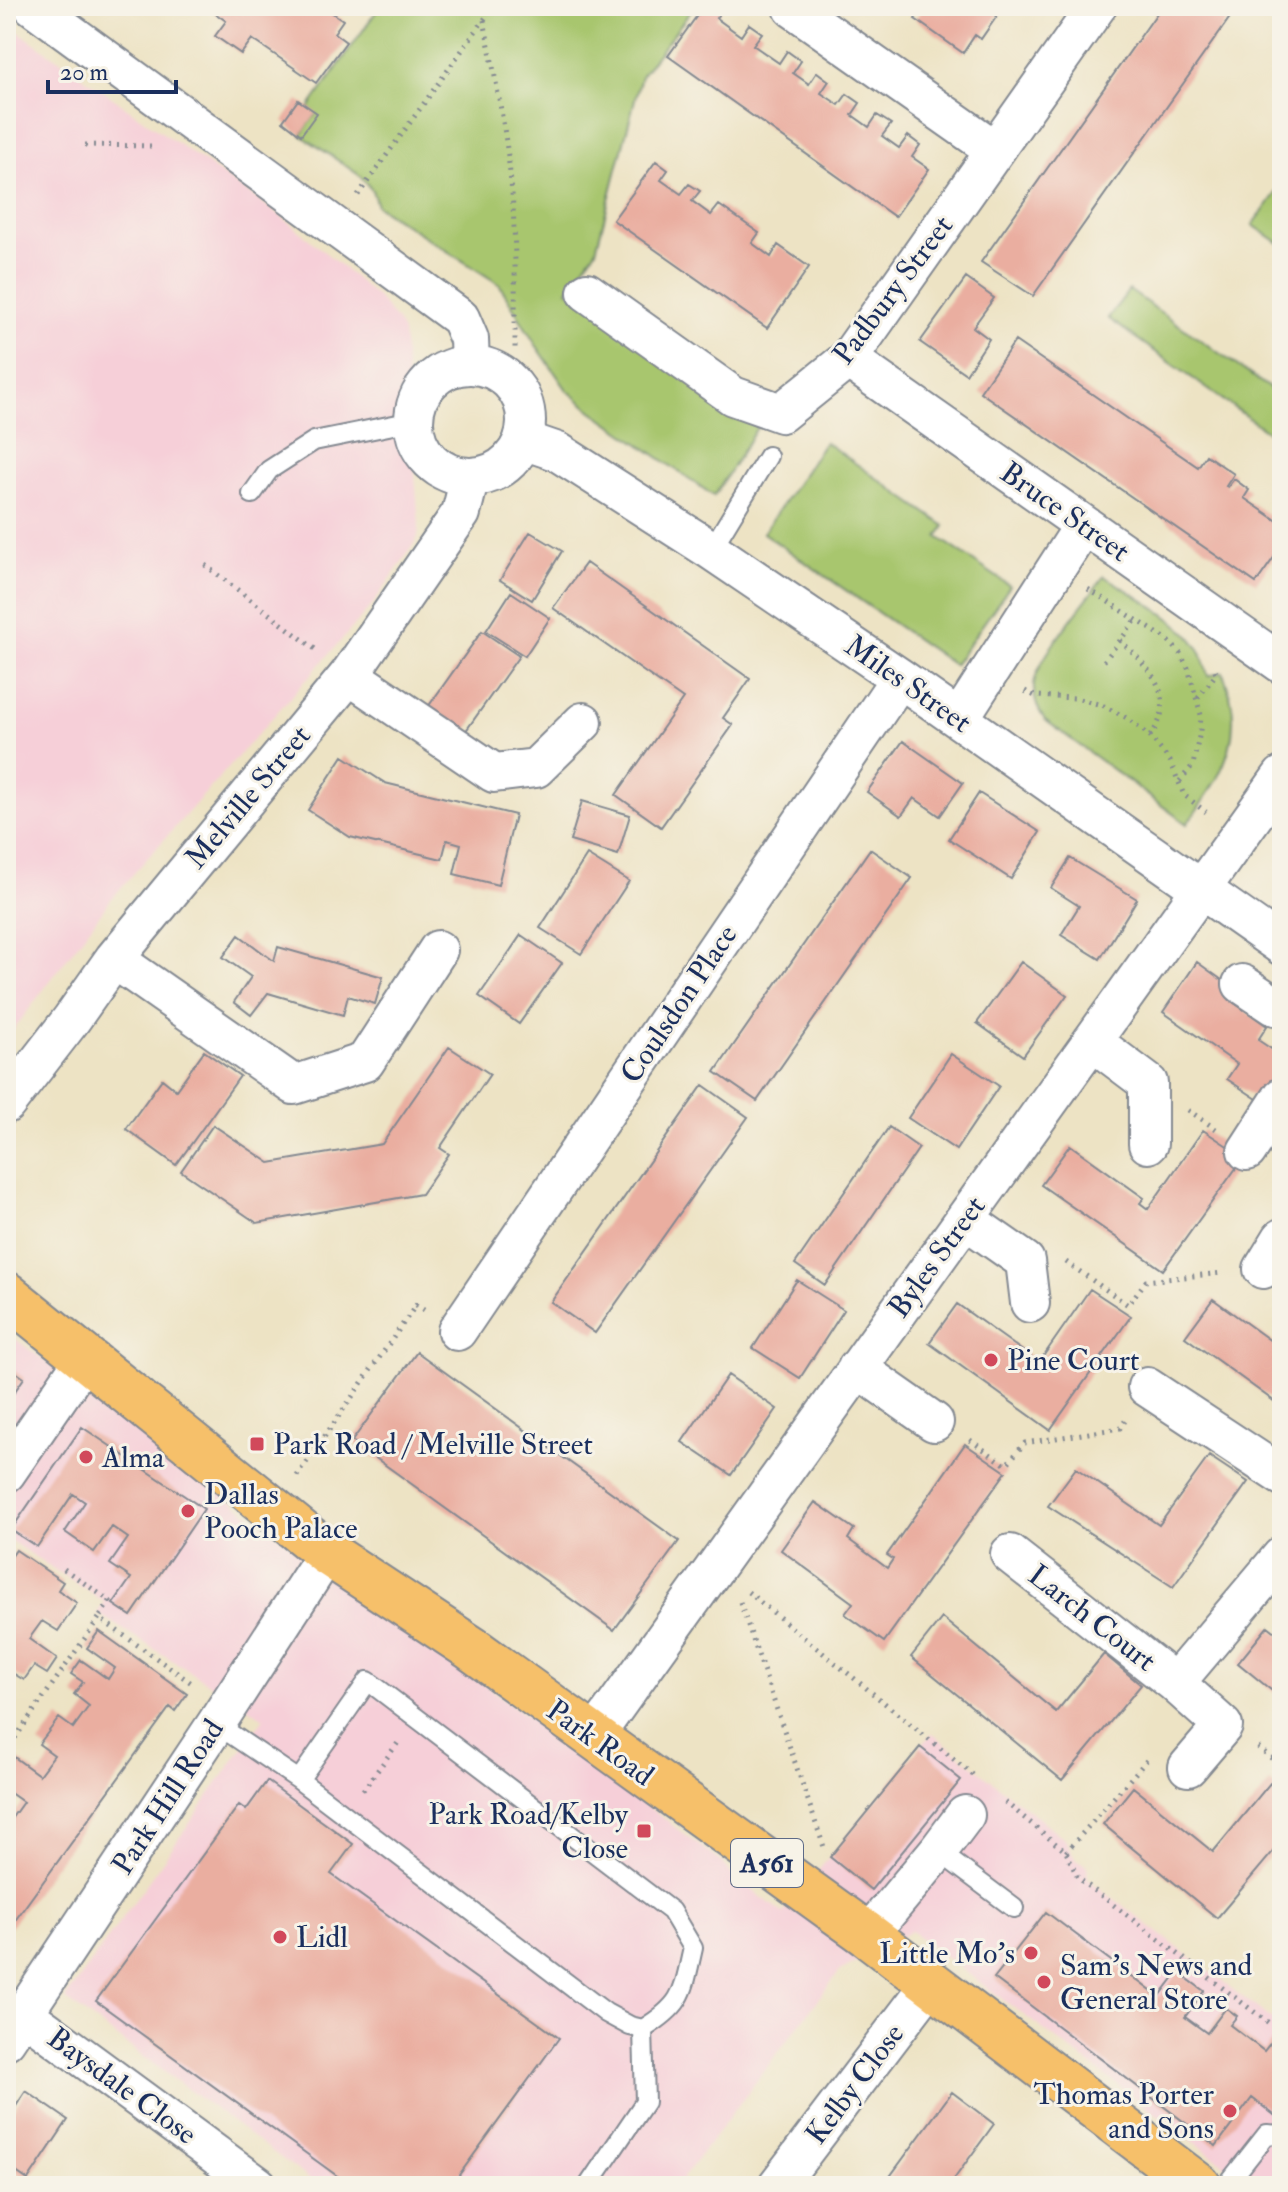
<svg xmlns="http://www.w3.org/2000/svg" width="1288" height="2192" font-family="'IM FELL Double Pica',serif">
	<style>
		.built { fill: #f6cfd8 }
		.green { fill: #a8c66e; stroke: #627a66; stroke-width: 2 }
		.building { fill: #eaaea0 }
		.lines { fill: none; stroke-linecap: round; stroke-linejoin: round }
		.lane-casing { stroke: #848991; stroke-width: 22 }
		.street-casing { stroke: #848991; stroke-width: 42 }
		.highway-casing { stroke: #848991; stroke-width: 48 }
		.path { stroke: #848991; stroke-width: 5; stroke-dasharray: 2 6; stroke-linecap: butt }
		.lane { stroke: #fff; stroke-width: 18 }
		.street { stroke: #fff; stroke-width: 38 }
		.highway { stroke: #f6c06b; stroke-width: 44 }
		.poi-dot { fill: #d1495b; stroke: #f7f3e8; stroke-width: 3 }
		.labels { text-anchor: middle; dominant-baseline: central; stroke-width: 6; stroke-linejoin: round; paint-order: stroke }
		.shield { fill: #f7f3e8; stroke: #5d6a87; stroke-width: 2 }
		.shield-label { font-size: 28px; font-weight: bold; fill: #1b2f5e }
		.street-label { font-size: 30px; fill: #1b2f5e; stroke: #f7f3e8 }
		.poi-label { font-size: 30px; fill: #1b2f5e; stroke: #f7f3e8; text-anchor: start }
	</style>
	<rect width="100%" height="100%" fill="#f7f3e8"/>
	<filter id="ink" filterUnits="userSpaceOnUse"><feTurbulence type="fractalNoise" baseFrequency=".0125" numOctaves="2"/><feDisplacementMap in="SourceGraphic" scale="16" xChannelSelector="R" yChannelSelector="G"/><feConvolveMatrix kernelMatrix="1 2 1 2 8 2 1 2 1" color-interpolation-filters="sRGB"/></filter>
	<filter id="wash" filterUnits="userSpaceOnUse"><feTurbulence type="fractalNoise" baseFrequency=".006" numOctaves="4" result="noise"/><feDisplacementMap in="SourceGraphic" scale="32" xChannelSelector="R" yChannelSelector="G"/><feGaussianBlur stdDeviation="1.8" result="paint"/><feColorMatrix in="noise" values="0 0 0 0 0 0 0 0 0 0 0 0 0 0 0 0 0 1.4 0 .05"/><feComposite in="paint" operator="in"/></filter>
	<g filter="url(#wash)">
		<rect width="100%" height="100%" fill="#ede3c4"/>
		<!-- built -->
		<path class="built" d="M6 23 281 216 333 259 378 298 397 321 403 332 419 524 418 536 413 546 370 608 112 898 6 1040Z
			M6 1332 293 1547 381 1607 720 1861 733 1876 783 1913 932 1733 1064 1838 1076 1859 1087 1866 1088 1879 1282 2027V2186H1253L911 1931 840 1971 677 2186H319L65 1999 264 1718 97 1613 104 1602 6 1538Z"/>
		<!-- green -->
		<path class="green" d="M380 6H695L641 76 596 250 568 290 758 426 714 496 592 411 567 390 536 345 499 284 377 206 372 190 359 175 301 135 316 114 309 108Z
			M1282 185V245L1253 225Z
			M1129 290 1282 397V433L1278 439 1108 318Z
			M825 442 945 526 938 537 1010 586 954 665 763 533Z
			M1104 576C1128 591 1176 618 1193 640 1202 650 1204 663 1208 676L1223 672C1228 688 1234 705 1233 722 1233 761 1209 793 1187 824L1045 720C1038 710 1033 698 1034 685 1036 659 1087 600 1104 576Z"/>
		<g id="blocks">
			<!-- building -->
			<path class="building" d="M205 6H322L343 20 334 33 346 42 316 83 252 39 241 54 215 36 226 21Z
				M704 6H725L716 18 741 36 749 24 762 33 753 45 779 63 787 51 801 61 793 73 809 84 817 72 829 81 821 93 839 105 847 94 860 103 852 115 869 127 877 115 891 124 882 136 899 148 908 136 920 145 912 157 929 169 895 217 668 56Z
				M924 6H995L993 9 999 13 981 39 975 35 963 53 915 19Z
				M1162 6H1238L1033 296 981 262Z
				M298 100 317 113 301 135 283 121Z
				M656 161 668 170 661 180 681 194 689 184 700 191 692 201 711 215 719 205 759 233 752 243 771 257 778 245 809 267 767 328 613 220Z
				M966 278 994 298 973 327 989 339 966 374 920 342Z
				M1015 341 1198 467 1206 455 1234 474 1226 486 1228 487 1234 479 1249 490 1244 498 1282 524V546L1256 583 980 392Z
				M530 532 562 551 532 600 500 580Z
				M586 563 750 679 723 718 733 725 661 827 616 795 683 699 553 608Z
				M511 592 550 618 525 656 486 631Z
				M482 631 519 656 465 732 428 707Z
				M903 741 963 783 940 816 914 798 901 816 867 792Z
				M343 756 385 783 515 815 498 885 454 874 461 844 447 840 442 859 350 837 308 810Z
				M979 793 1040 832 1011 879 949 839Z
				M582 801 630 815 618 855 570 841Z
				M870 849 912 878 757 1101 715 1072Z
				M587 855 629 881 581 954 540 928Z
				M1070 858 1137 899 1100 959 1061 935 1079 906 1051 888Z
				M239 935 274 961 278 947 383 977 375 1004 348 996 343 1015 268 993 251 1015 234 1002 251 977 223 957Z
				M521 935 562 963 519 1024 479 996Z
				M1021 962 1067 995 1023 1056 977 1023Z
				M1197 962 1237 991 1230 1000 1267 1026 1258 1040 1282 1056V1083L1266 1105 1227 1079 1237 1064 1163 1012Z
				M449 1047 490 1074 440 1148 449 1154 421 1194 257 1223 181 1171 213 1125 270 1163 382 1144Z
				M204 1051 240 1076 176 1165 126 1129 162 1079 176 1090Z
				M951 1054 999 1086 956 1150 908 1118Z
				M703 1085 748 1117 595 1333 551 1302Z
				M889 1127 919 1148 825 1285 795 1264Z
				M1203 1130 1244 1157 1163 1270 1041 1185 1070 1145 1144 1198 1140 1203 1148 1209Z
				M797 1280 844 1310 800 1378 753 1348Z
				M1090 1289 1131 1316 1050 1430 929 1343 957 1304 1031 1357 1027 1363 1035 1368Z
				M1213 1299 1282 1349V1407L1185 1337Z
				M417 1352 679 1541 614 1630 352 1441Z
				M6 1365 24 1378 6 1404Z
				M728 1375 777 1409 731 1475 682 1442Z
				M82 1427 204 1509 131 1616 113 1604 131 1578 110 1564 128 1538 112 1527 94 1552 65 1532 85 1502 73 1494 37 1547 11 1530Z
				M965 1444 1006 1472 884 1642 845 1614 853 1603 781 1550 815 1502 854 1529 848 1539 887 1568 893 1559 887 1555Z
				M1209 1456 1248 1482 1173 1587 1048 1506 1076 1468 1159 1525Z
				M16 1550 63 1582 58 1590 77 1603 58 1631 42 1621 34 1632 29 1639 57 1659 47 1674 34 1666 24 1680 6 1669V1564Z
				M942 1618 1056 1712 1104 1654 1141 1685 1062 1780 911 1657Z
				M1268 1626 1282 1637V1699L1238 1663Z
				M99 1631 187 1694 175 1711 170 1707 6 1933V1826L23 1802 6 1790V1768L14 1757 39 1775 54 1755 39 1744 59 1718 73 1728 89 1706 74 1694 83 1682 71 1674 81 1660 108 1679 115 1668 87 1648Z
				M920 1747 961 1780 871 1890 830 1857Z
				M267 1781 353 1844 331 1874 559 2038 451 2186H351L96 2001 239 1805 246 1810Z
				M1270 1783 1282 1792V1841L1217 1918 1103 1824 1133 1787 1213 1852Z
				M1046 1912 1159 1997 1178 1972 1204 1991 1185 2017 1207 2033 1226 2008 1237 2016 1230 2025 1264 2051 1272 2041 1282 2049V2121L1252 2098 1216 2146 994 1978Z
				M26 2091 68 2120 28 2180 6 2165V2121Z
				M952 2092 994 2124 952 2182 949 2186H883Z"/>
		</g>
	</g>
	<g filter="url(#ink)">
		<use href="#blocks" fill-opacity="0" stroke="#848991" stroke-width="2"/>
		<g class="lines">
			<defs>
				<path id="lane" d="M252 494 269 470 314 441 413 421
					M711 550 768 456
					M216 1724 299 1780 606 2013 630 2026 643 2029C684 2004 683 1992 693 1948L671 1911 368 1681 299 1780
					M938 1851 1014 1908
					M588 2186 645 2102 643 2029
					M1226 2186 1267 2134 1282 2135"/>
				<path id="street" d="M33 6 460 318 469 339 470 364
					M793 8 995 150
					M587 292 733 396 781 413 848 359 1097 6
					M848 359 1282 664
					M414 421a56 56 0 1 1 112 0a56 56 0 1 1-112 0Z
					M523 440 558 452 711 550 900 678 1282 946
					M349 675 494 773 536 768 583 722
					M959 719 1084 525
					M114 959 294 1085 365 1062 438 950
					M1242 984 1275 1006
					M1092 1041 1148 1083V1144
					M6 1104 71 1020 114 959 349 675 461 513 470 477
					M1247 1151 1282 1097
					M965 1219 1025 1261 1030 1303
					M1263 1269 1282 1238
					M457 1331 900 678
					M857 1368 934 1422
					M1147 1387 1282 1476
					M6 1473 85 1358
					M1010 1554 1175 1683 1223 1726 1188 1767
					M1175 1683 1282 1556
					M593 1738 1282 776
					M868 1935 938 1851 965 1815
					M24 2014 258 2186
					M6 2040 216 1724 327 1553
					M777 2186 932 1982"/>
				<path id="highway" d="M6 1294 327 1553 471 1648 868 1935 1199 2186"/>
			</defs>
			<!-- lane casing -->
			<use href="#lane" class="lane-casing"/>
			<!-- street casing -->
			<use href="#street" class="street-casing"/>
			<!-- highway casing -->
			<use href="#highway" class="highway-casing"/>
			<!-- path -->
			<path class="path" d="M484 20C496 82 509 144 513 207 516 254 515 301 515 348L513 352
				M85 145 152 146
				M358 195 486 17 490 6
				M205 565 319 652
				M1088 589 1168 640 1180 653 1188 668 1201 715 1200 732 1193 765 1179 782
				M1120 640C1148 667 1181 697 1150 736
				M1104 661 1136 620
				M1025 691 1035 696 1075 698 1102 705 1127 718 1150 736 1170 761 1184 795 1206 812
				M1198 698 1216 674 1214 666
				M1188 1110 1216 1129
				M1066 1262 1128 1305 1146 1281 1222 1273
				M970 1440 1006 1465 1025 1443 1120 1428 1125 1421
				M297 1476 416 1305 424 1310
				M64 1569 110 1601 99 1618
				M748 1592 973 1775
				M740 1602 825 1850
				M1258 1747 1282 1767
				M6 1751 99 1618 193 1684
				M363 1790 400 1740
				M1005 1802 1066 1852 1078 1878 1282 2033
				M1066 1852 1147 1760"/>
			<!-- lane -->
			<use href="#lane" class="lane"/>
			<!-- street -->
			<use href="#street" class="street"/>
			<!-- highway -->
			<use href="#highway" class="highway"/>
		</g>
	</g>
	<!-- markers -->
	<g class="poi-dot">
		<circle cx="991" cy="1360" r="8"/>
		<rect x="249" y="1436" width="16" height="16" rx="4"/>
		<circle cx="86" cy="1457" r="8"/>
		<circle cx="188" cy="1511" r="8"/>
		<rect x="636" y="1823" width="16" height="16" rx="4"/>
		<circle cx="280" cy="1937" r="8"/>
		<circle cx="1031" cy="1953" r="8"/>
		<circle cx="1044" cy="1982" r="8"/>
		<circle cx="1230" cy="2111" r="8"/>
	</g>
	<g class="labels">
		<!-- shield labels -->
		<rect class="shield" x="731" y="1839" width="72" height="48" rx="6"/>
		<g class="shield-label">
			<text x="767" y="1863">A561</text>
		</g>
		<!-- street labels -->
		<g class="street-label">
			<text transform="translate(893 290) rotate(-53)">Padbury Street</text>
			<text transform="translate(1065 512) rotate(35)">Bruce Street</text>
			<text transform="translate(908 684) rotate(35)">Miles Street</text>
			<text transform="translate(248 797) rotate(-50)">Melville Street</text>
			<text transform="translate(679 1004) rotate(-56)">Coulsdon Place</text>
			<text transform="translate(937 1257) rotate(-54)">Byles Street</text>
			<text transform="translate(1092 1618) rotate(38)">Larch Court</text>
			<text transform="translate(600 1743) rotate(36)">Park Road</text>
			<text transform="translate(168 1797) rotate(-57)">Park Hill Road</text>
			<text transform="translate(855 2084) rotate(-53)">Kelby Close</text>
			<text transform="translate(122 2086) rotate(36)">Baysdale Close</text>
		</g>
		<!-- poi labels -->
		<g class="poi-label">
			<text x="1007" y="1360">Pine Court</text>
			<text x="273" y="1444">Park Road / Melville Street</text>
			<text x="102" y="1457">Alma</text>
			<text x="204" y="1494">Dallas<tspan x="204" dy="34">Pooch Palace</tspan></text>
			<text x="628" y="1814" text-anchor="end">Park Road/Kelby<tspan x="628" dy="34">Close</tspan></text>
			<text x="296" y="1937">Lidl</text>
			<text x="1015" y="1953" text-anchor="end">Little Mo's</text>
			<text x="1060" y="1965">Sam's News and<tspan x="1060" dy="34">General Store</tspan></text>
			<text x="1214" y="2094" text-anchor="end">Thomas Porter<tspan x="1214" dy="34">and Sons</tspan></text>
		</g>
	</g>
	<!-- margin -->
	<rect width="1288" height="2192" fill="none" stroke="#f7f3e8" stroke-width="32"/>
	<!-- scale -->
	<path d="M48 80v12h128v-12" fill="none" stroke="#1b2f5e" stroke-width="4"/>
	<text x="60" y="80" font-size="24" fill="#1b2f5e" stroke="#f7f3e8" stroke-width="6" paint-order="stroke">20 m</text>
</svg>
